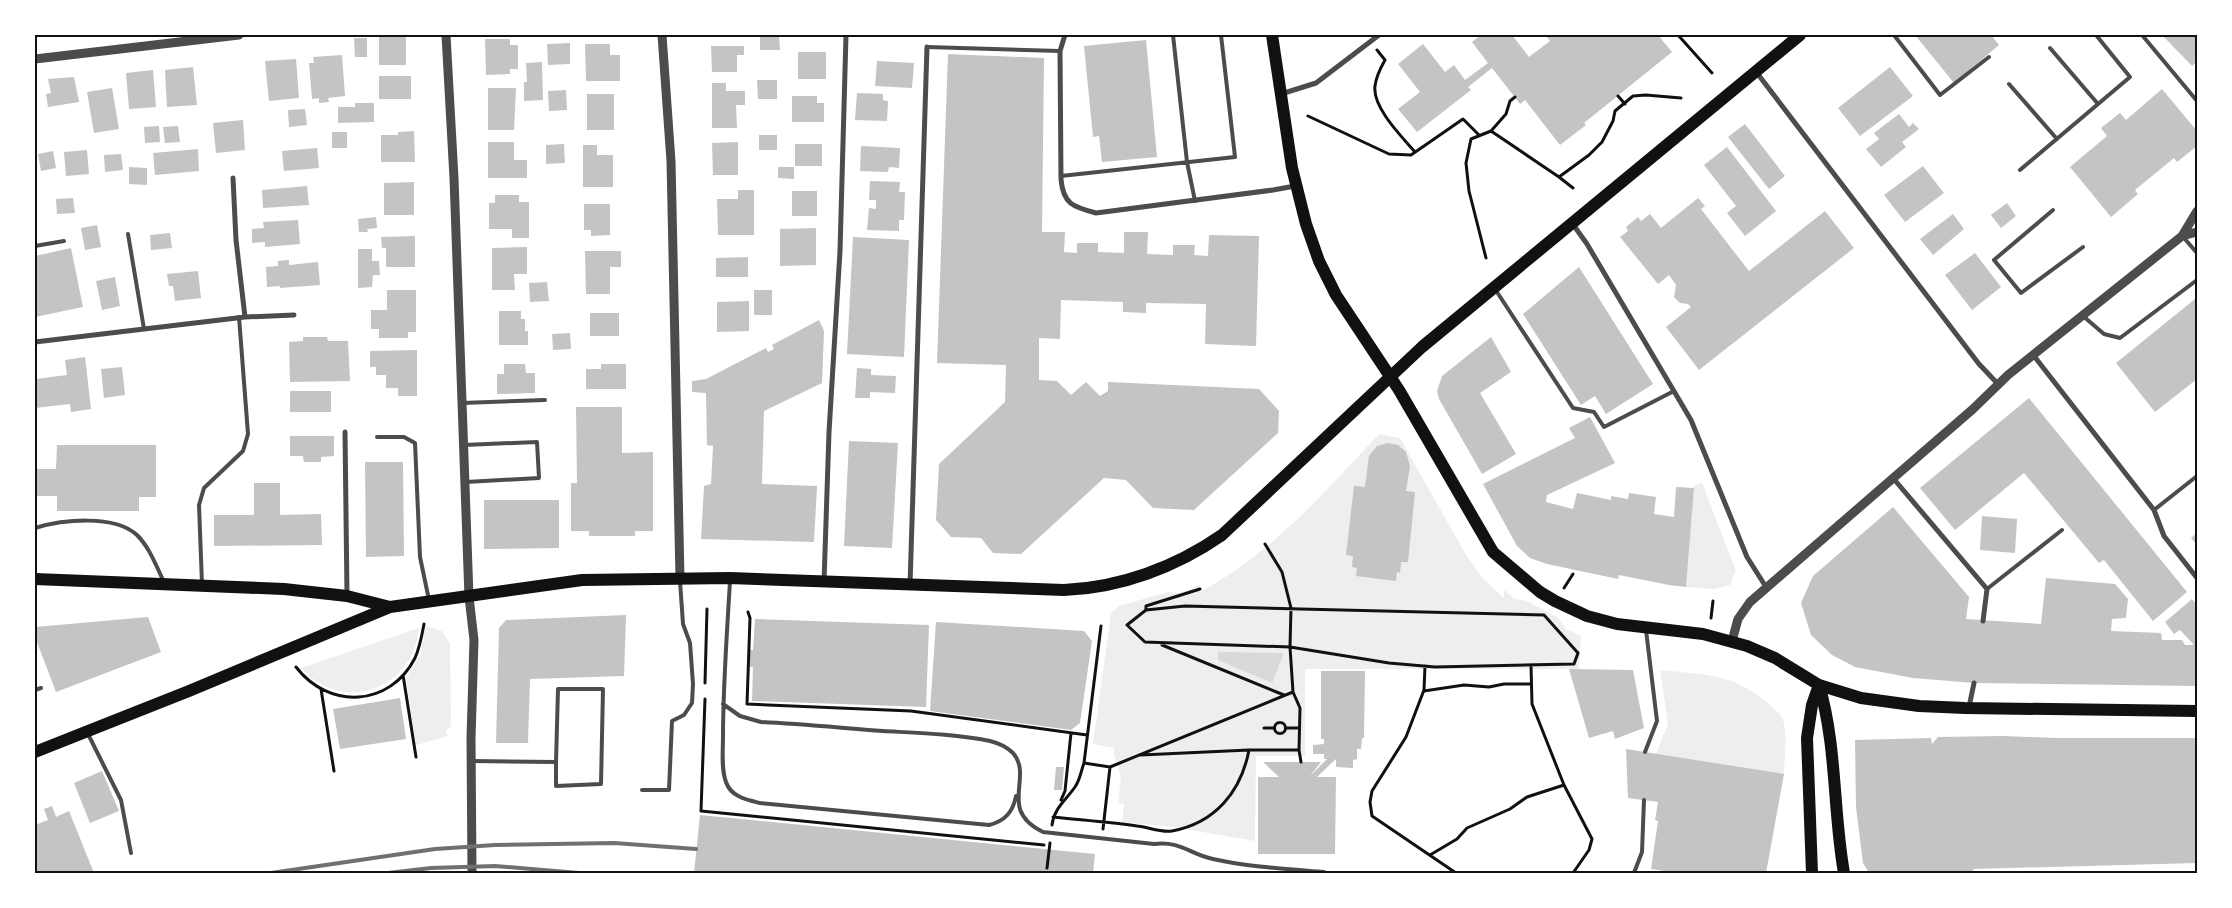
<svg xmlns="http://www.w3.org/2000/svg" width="2232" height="908" font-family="'Roboto Serif',serif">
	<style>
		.green { fill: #eee }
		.water { fill: #d9d9d9 }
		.building { fill: #c4c4c4 }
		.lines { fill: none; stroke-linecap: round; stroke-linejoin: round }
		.path { stroke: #111; stroke-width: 3 }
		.service { stroke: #4c4c4c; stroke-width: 4 }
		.minor { stroke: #4c4c4c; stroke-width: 5 }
		.tertiary { stroke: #4c4c4c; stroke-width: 9 }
		.primary { stroke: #111; stroke-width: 12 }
		.rail { stroke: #707070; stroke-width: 4 }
		.neatline { fill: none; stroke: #111; stroke-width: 2 }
	</style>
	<rect width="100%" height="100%" fill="#fff"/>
	<!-- green -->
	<path class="green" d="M1379 434 1400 438 1466 555 1483 579 1504 598V590L1515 599 1527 601 1557 617 1566 629 1581 636 1579 669H1305V756H1256L1255 841 1174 827 1122 822 1124 804 1118 803 1121 777 1114 755V748L1093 744 1111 613 1119 606 1168 592 1180 593 1199 585 1200 592C1271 554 1325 492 1379 434Z
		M1702 483 1736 571 1730 585 1714 589 1686 587 1694 486Z
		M426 626 442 631 450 644 451 726 446 731 448 736 416 745 406 678 420 655Z
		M419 628C413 690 343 715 301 668Z
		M1660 670C1702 675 1730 672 1765 701 1771 706 1780 712 1783 720 1788 736 1784 757 1784 774L1656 754 1668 724Z"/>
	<!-- water -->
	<path class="water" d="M1218 652 1284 653 1272 683 1218 660Z"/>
	<!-- building -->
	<path class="building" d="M379 35H406V65H379Z
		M760 35H779L780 50H760Z
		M1481 35H1512L1529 57 1550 41 1546 36 1548 35H1658L1672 52 1584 123 1586 125 1560 145 1525 100 1520 104 1492 68 1468 87 1471 90 1417 132 1398 109 1420 92 1398 64 1423 44 1445 72 1454 65 1465 80 1488 63 1472 42Z
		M1915 35H1991L1999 45 1954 83Z
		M2162 35H2197V61L2192 66Z
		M354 38H367V57H355Z
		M485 39H510V45H518V69H510V74L486 75Z
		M1146 40 1157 157 1102 162 1099 136 1093 137 1084 46Z
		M570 43V64L548 65 547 44Z
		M585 44H610V55H620V81H586Z
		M711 46H744V55H737V72H712Z
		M798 52H826V79H798Z
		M948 54 1044 58 1042 232H1065L1064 252 1077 253V243H1098V252L1124 253V232H1148L1147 254 1173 255V245H1195L1194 255 1208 256 1209 235 1259 236 1256 346 1205 344 1206 304 1146 303V313L1123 312V302L1061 300 1060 339 1039 338V380L1057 381 1071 395 1086 382 1100 396 1108 391V382L1259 389 1279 411 1278 433 1194 510 1153 508 1126 480 1104 478 1021 554 993 553 981 538 951 537 936 520 939 464 1005 402 1006 365 937 363Z
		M342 55 345 96 328 98 329 102 319 103V98L312 99 309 63H314L313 57Z
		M296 59 299 98 269 101 265 61Z
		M877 61 914 63 912 88 875 86Z
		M542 62 543 100 524 101V82H527L526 63Z
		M193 67 197 105 167 107 165 70Z
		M1890 67 1913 96 1860 136 1838 108Z
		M153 70 156 107 129 109 126 73Z
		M379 76H411V99H379Z
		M74 77 79 102 48 107 46 94 51 93 48 79Z
		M757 80H777V99H758Z
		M712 83H726V91H745V105H736L737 128H712Z
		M112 88 119 129 94 133 87 92Z
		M488 88H516L514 130H488Z
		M2162 89 2197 131V146L2177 162 2174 158 2135 190 2138 194 2111 217 2070 167 2107 136 2101 128 2120 113 2126 120Z
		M566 90 567 110 549 111 548 91Z
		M857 93 883 94V100L888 101 887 121 855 120Z
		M587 94H614V130H587Z
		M792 96H817V103H824V122H792Z
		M355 103H374V122L338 123V107H355Z
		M305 109 307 125 289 127 288 110Z
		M1899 114 1909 127 1913 123 1919 129 1902 142 1906 147 1881 167 1866 149 1879 139 1874 133Z
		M243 120 245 150 216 153 213 123Z
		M1745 124 1785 176 1769 189 1728 137Z
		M159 126 160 142 145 143 144 127Z
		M178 126 180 142 165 143 163 127Z
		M414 131 415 162H381V135H398V132Z
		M332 132H347V148H332Z
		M759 135H777V150H759Z
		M488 142H514V160H527V178H488Z
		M738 142V175H713L712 143Z
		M564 144 565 163 546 164V145Z
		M795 144H822V166H795Z
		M583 145H597V155H613V187H583Z
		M861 146 900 148 899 168 889 167 888 172 860 171Z
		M1727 147 1776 211 1745 236 1727 213 1736 206 1704 165Z
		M317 148 319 168 284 171 282 151Z
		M198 149 199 171 155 175 153 153Z
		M87 150 89 174 66 176 64 152Z
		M53 151 56 168 41 171 38 154Z
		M121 154 123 170 105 172 104 155Z
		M1923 166 1944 193 1905 222 1884 195Z
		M129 167 147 168V185L129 184Z
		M778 167H794V179L778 178Z
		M870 181 900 182 899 192H905L904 220H899V231L867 230 869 208 876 209V200H869Z
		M414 182V215H384V183Z
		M307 186 309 205 263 208 262 190Z
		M738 190H754V235H718L717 199H738Z
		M792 191H817V216H792Z
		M495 195H519V202H529V238H512V229H489V203H495Z
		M73 198 75 213 57 214 56 199Z
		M1698 198 1705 206 1701 209 1749 271 1825 211 1854 248 1699 370 1666 327 1691 307 1688 304 1680 303 1674 297 1676 285 1669 275 1658 284 1620 237 1628 231 1626 227 1638 217 1641 221 1650 214 1661 228Z
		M2007 203 2016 216 2001 228 1991 215Z
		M584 204H610V235L591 236V230H584Z
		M1953 214 1964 229 1933 255 1920 239Z
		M376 217 377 228 367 229 368 232H359L358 219Z
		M298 220 300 244 265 247V242L252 243V229L264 228 263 222Z
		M97 225 101 247 85 250 81 228Z
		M816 228V265L780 266V229Z
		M170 233 172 248 151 250 150 235Z
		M415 236V267H386V248H382L381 237Z
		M853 237 909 240 904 357 847 354Z
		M527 247V274H514L515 290H492V248Z
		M71 248 83 307 35 317V256Z
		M358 249H372V261H379L380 275H373L372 287 358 288Z
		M585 251H621V267H610V294H586Z
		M1975 253 2001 287 1972 310 1945 275Z
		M748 257V277H716V258Z
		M289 260V265L318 262 320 285 280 288V286L267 287 266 267 278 266V261Z
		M1579 267 1653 384 1606 414 1595 396 1581 405 1523 314Z
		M198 271 201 298 175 301 173 286H169L167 274Z
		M115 277 120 306 102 310 96 281Z
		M547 282 549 301 530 302 529 283Z
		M387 290H416V332H408V338H379V329H371V310H387Z
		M754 290H772V315H754Z
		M2195 299 2197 379 2155 412 2116 363Z
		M749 301V331L717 332V302Z
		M499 311H521V319H525V331H528V345H499Z
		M590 313H619V336H590Z
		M819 320 824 331 822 383 764 411 762 484 817 486 814 542 701 539 704 486 711 484 713 446 707 445 706 393 692 392V381L706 379 766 348 768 352 774 349 772 345Z
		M570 333 571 349 553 350 552 334Z
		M303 337H327L328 341H348L350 381 290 382 289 342 303 341Z
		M1491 337 1511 372 1480 393 1516 454 1482 474 1439 399 1437 391 1442 376Z
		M417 350V396H398V388H386V375H376V367H370V351Z
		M85 357 91 409 71 412 70 404 35 408V379L67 375 65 360Z
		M504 364H525L526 373H535V393L497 394V374H504Z
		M601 364H626V389H586V369H601Z
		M122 367 125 395 104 398 101 369Z
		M857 368 871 369V375L896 376 895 393 870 392V398H855Z
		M290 391H331V412H290Z
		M2029 398 2187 592 2153 621 2104 560 2099 563 2024 473 1955 530 1920 488Z
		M576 407H622V453L653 452V531H635V536H589V531H571V483H577Z
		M1590 417 1615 463 1547 495 1546 502 1573 509 1577 493 1611 500V496L1628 499 1629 493 1656 497 1654 514 1674 517 1676 487 1694 488 1686 587 1669 585 1619 575 1618 579 1547 564 1530 558 1517 546 1483 484 1575 438 1569 428Z
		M290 436H334V456L321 457V462H304L303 456H290Z
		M849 441 898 443 892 548 844 546Z
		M1388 443 1398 445 1406 452 1410 466 1406 491 1415 492 1408 562H1401L1400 573 1397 572 1396 581 1356 576 1357 568 1352 567 1353 556 1346 555 1354 486 1365 487 1369 456 1377 446Z
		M57 445H156V497H139V511H57V496H35V469H56Z
		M365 462H403L404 556 366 557Z
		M254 483H280V515L321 514 322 545 214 546V515H254Z
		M484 500H559V548L484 549Z
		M1893 507 1969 597 1966 619 2041 624 2046 578 2115 584 2128 599 2126 618 2112 619 2111 631 2161 633 2162 640H2182L2185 645H2194L2180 630 2174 634 2165 622 2192 599 2197 605V686L1974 683 1913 678 1855 667 1832 655 1811 635 1801 603 1813 576Z
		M1982 516 2017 519 2015 553 1980 550Z
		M2197 533V545L2191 538Z
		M626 615 624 676 530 679 528 743H496L499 628 506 620Z
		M148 617 161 652 56 692 35 637V627Z
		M755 619 929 625 926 707 752 701 753 667H750V650H753Z
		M936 622 1084 631 1092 641 1080 723 1071 730 930 711Z
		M1569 669 1633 670 1644 728 1615 739 1613 731 1589 738Z
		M1321 671H1365L1364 738H1362L1361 749H1357V759L1353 760V768L1336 767V759L1317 777H1336L1335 854H1258V777H1279L1263 762H1321L1310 776 1327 759H1324V754H1313V745L1324 744V739H1321Z
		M400 698 406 739 340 749 333 709Z
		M2003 736 2057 738H2197V863L1973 869 1974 873H1869L1863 863 1856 807 1855 740 1931 738 1932 744 1938 737Z
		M1626 749 1784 774 1766 873H1678L1651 869 1658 821 1655 820 1658 802 1628 798Z
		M1056 767H1064L1062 790H1054Z
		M102 771 119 811 90 823 74 783Z
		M52 806 56 817 69 811 94 873H35V825L48 820 44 809Z
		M700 815 1095 854 1093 873H694Z"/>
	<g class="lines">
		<!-- path -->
		<path class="path" d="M1678 35 1712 73
			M1377 50 1385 60C1381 67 1376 78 1375 86 1372 107 1402 137 1415 152
			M1618 96 1625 104
			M1308 116 1389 154 1411 155 1463 119 1479 135
			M1491 131 1506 114 1510 101 1515 97
			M1573 188 1559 177 1589 155 1602 142 1613 121 1615 111 1633 96 1646 95 1681 98
			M1486 258 1469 191 1466 163 1471 139 1491 131 1559 177
			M1265 544 1282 572 1291 608 1290 647 1293 692 1300 708 1299 750 1301 762
			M1564 588 1573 574
			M1185 606 1544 615 1578 653 1574 664 1435 667 1389 663 1290 647 1145 642 1127 625 1146 610Z
			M1146 610V606L1200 589
			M748 612 750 618 747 704 911 711 1087 735
			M1711 618 1713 601
			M1162 645 1284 695
			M1531 665 1532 704 1564 785 1592 839 1589 850 1573 873
			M1425 666 1424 690 1406 737 1372 791 1370 802 1372 816 1456 873
			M296 667C329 710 390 707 415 658 420 647 422 635 424 624
			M403 675 416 757
			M705 683 707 609
			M321 689 334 771
			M1424 691 1464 685 1489 687 1504 684H1531
			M705 699 701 811 1044 845
			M1274.5 728a5.5 5.5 0 1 1 11 0a5.5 5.5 0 1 1-11 0Z
			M1264 728H1274
			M1286 728H1299
			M1249 750H1299
			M1084 763 1110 767 1103 829
			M1110 767 1293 692
			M1061 800 1065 791 1071 733
			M1053 817C1081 820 1109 822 1137 826 1148 827 1161 833 1172 831 1215 823 1241 792 1249 750L1141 755
			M1052 825C1054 808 1066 800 1075 787 1080 780 1081 771 1084 763L1101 626
			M1430 855 1457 839 1467 828 1510 809 1527 797 1564 785
			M1047 868 1050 843"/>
		<!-- service -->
		<path class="service" d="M1173 35 1187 162 1195 201
			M1894 35 1940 95 1989 57
			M2142 35 2197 101
			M927 47 1060 51
			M2050 48 2098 104
			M2009 84 2057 139
			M2020 170 2130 77 2096 35
			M1061 176 1235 157 1221 35
			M2053 210 1994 260 2021 293 2083 247
			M128 234 144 329
			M2184 238 2197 253
			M35 246 64 241
			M1495 289 1573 408 1594 412 1604 427 1674 391
			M2083 316 2104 334 2120 338 2197 280
			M462 403 545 400
			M377 437H404L415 443 420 557 429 600
			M464 445 537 442 539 478 466 482
			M2154 510 2197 476
			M35 528C62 520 114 514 137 535 150 548 156 566 164 582
			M730 581C727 633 723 685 723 737 723 751 721 769 726 782 731 797 747 800 760 803L989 825C1005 821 1013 812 1016 796
			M202 584 199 505 204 488 243 451 248 434 239 317
			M1987 589 2062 530
			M35 690 41 688
			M723 704 740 716 761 722C802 724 842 728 883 731 918 733 955 734 990 741 998 743 1007 747 1013 753 1034 777 997 810 1043 832L1154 844C1182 841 1189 854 1213 859 1249 867 1287 869 1324 872
			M88 734 121 800 131 853
			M1645 752 1657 721 1646 630
			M471 761 556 762 558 689H603L601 784 556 786V762
			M642 790H669L672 721 684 715 692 703 693 684 690 643 683 624 680 581
			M1634 873 1642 852 1644 800"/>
		<!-- minor -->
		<path class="minor" d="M1065 35 1060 51 1061 179C1063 204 1073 207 1096 213L1273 190 1295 186
			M1757 73 1979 364 1998 384
			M1281 94 1316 83 1379 35
			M233 178 236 240 245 317
			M1572 223 1587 244 1691 420 1747 557 1766 587
			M35 342 245 317 294 315
			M2034 356 2154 510 2164 536 2197 578
			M345 432 347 595
			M1893 478 1987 589 1983 621
			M824 582 829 432 840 251 846 35
			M910 585 927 47
			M1969 707 1974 683"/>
		<!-- tertiary -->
		<path class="tertiary" d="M446 35 454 178 469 597 474 640 471 738 472 873
			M662 35 671 161 680 578
			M35 59 239 35
			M2182 236 2197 232
			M1732 641 1738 619 1750 602 1973 409 2008 375 2182 236 2197 211"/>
		<!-- primary -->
		<path class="primary" d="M1272 35 1292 168 1306 224 1319 261 1336 295 1399 390 1493 552 1540 592 1555 601 1587 616 1617 624 1703 634 1747 646 1775 658 1819 685 1861 698 1919 706 1965 708 2197 711
			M35 579 284 589 347 596 390 607 582 580 730 578 1064 590C1120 588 1176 567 1222 535L1422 347 1800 35
			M1819 685C1837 746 1833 811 1844 873
			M35 752 189 691 390 607
			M1812 873 1807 738 1812 705 1819 685"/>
		<!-- rail -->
		<path class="rail" d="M271 873 435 849 495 845 614 843 696 849
			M388 873 431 868 495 866 579 873"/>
	</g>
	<!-- border -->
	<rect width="2232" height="908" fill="none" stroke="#ffffff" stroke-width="72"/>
	<rect x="36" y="36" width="2160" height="836" class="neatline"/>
</svg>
